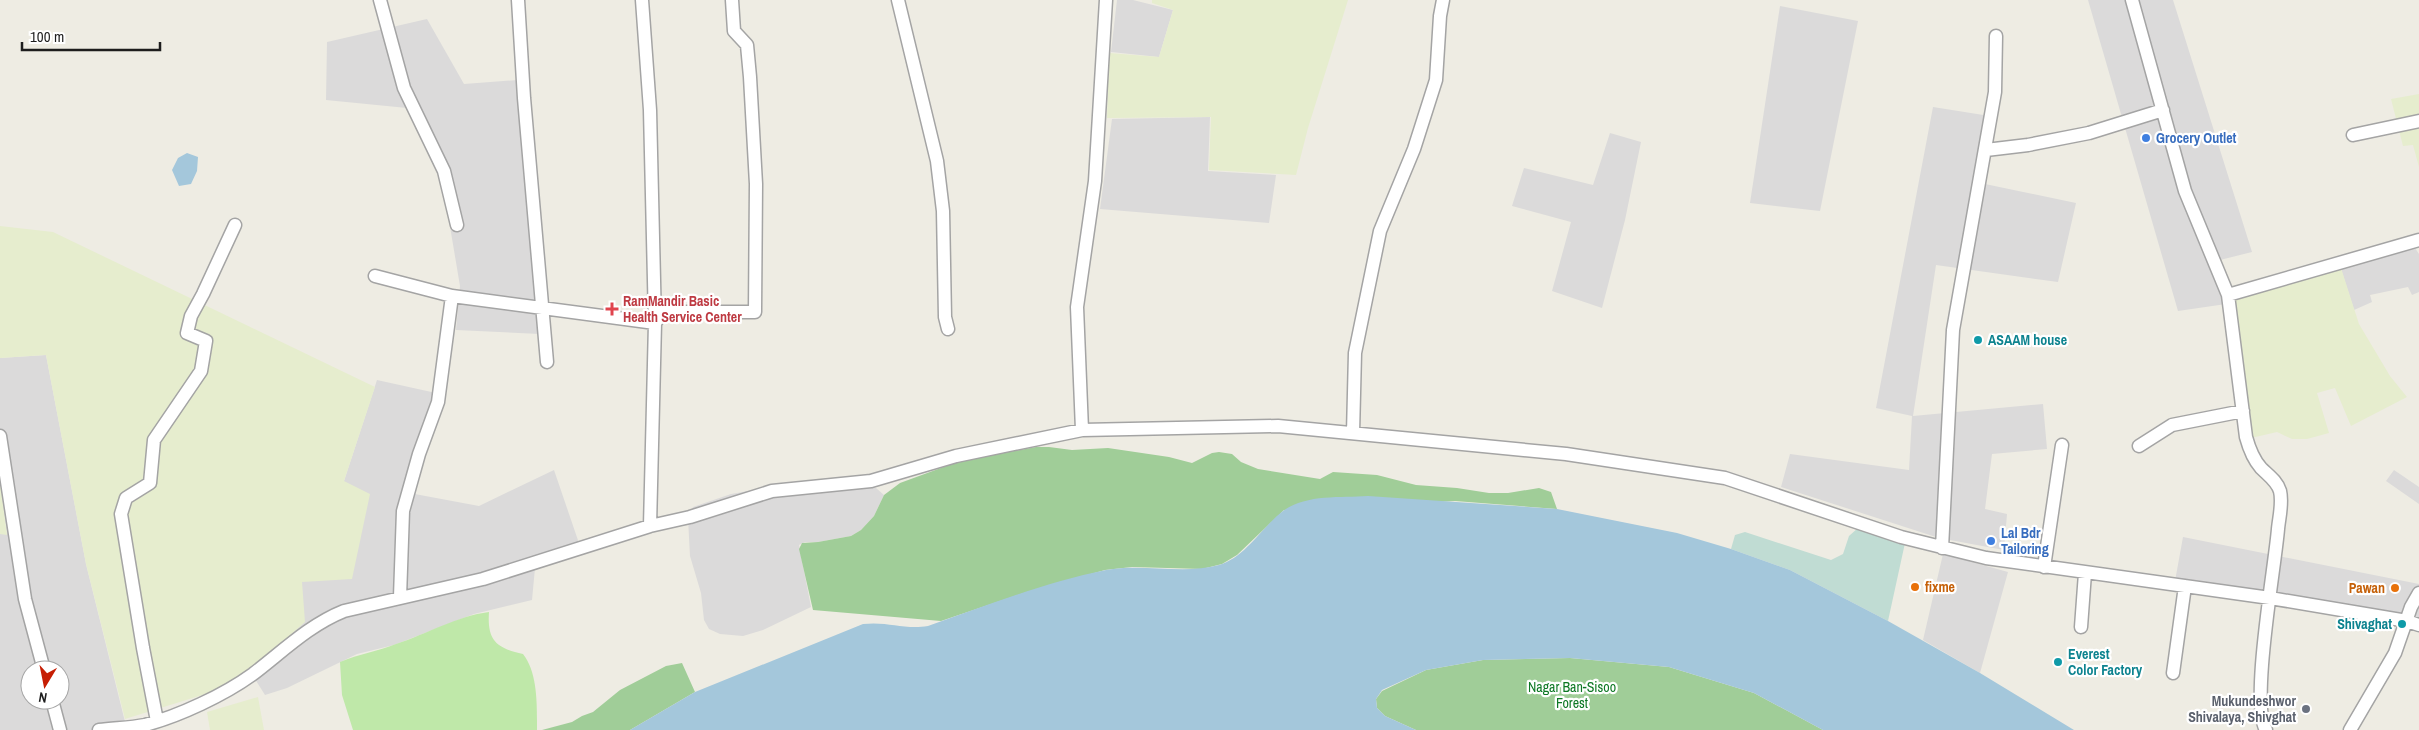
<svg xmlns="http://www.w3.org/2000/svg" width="2419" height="730" font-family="'Archivo Narrow',sans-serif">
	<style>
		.residential { fill: #dbdada; fill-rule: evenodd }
		.farmland { fill: #e6edce }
		.grass { fill: #bfe8a9 }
		.forest { fill: #a0cd98 }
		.wetland { fill: #c0dcd3 }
		.water { fill: #a4c7db }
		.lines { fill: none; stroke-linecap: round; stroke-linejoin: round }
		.minor-casing { stroke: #a4a4a4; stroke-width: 15 }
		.minor { stroke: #fff; stroke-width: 12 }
		.shop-dot { fill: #3f7fe0; stroke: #fff; stroke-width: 2 }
		.health-dot { fill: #e0444e; stroke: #fff; stroke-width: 2 }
		.culture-dot { fill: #0f9aa8; stroke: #fff; stroke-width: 2 }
		.food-dot { fill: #e8710a; stroke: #fff; stroke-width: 2 }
		.worship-dot { fill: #6b7280; stroke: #fff; stroke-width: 2 }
		.labels { text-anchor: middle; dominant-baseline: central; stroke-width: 4.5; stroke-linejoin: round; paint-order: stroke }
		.shop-label { font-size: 14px; font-weight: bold; fill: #366cbe; stroke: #fff; text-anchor: start }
		.health-label { font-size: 14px; font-weight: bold; fill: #be3a42; stroke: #fff; text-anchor: start }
		.culture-label { font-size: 14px; font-weight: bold; fill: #0d838f; stroke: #fff; text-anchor: start }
		.food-label { font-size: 14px; font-weight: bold; fill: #c56008; stroke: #fff; text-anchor: start }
		.park-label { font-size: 14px; fill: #0d7824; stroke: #fff }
		.worship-label { font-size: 14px; font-weight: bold; fill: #5b616d; stroke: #fff; text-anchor: end }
	</style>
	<rect width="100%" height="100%" fill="#eeece3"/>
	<!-- residential -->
	<path class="residential" d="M1117 0H1133L1173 10 1159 57 1111 52Z
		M2088 0H2173L2252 252 2216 261 2226 304 2178 311Z
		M1780 6 1858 21 1820 211 1750 203Z
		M427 19 464 84 518 80 540 334 456 330 460 286 441 173 407 108 326 100 327 42Z
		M1933 107 1996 117 1985 184 2076 203 2058 282 1936 265 1913 416 2043 404 2047 449 1992 454 1985 509 2007 514 2004 550 1939 538 1781 487 1790 454 1909 470 1912 416 1876 408Z
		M1210 117 1208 171 1276 175 1269 223 1100 209 1112 119Z
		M1610 133 1641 142 1625 220 1602 308 1552 291 1571 222 1512 206 1524 168 1593 185Z
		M2413 245 2419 254V292L2412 295 2408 287 2370 295 2372 302 2354 310 2340 266Z
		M46 355 86 564 127 730H0V534H7L0 482V358ZM30 670H60V700H30Z
		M377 380 436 393 404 492 479 506 554 470 582 552 535 568 532 600 474 614 394 645 357 654 287 688 265 695 250 671 302 582 344 481Z
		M2394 470 2419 487V504L2386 481Z
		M865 487 876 488 884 495 874 516 861 530 851 536 818 542H805L799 545 811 607 763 630 743 636 720 634 709 629 704 620 701 593 690 556 688 518 693 507 731 494 765 488 838 491Z
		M2183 537 2419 584V622L2175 581Z
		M1943 554 2008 572 1980 673 1923 640Z"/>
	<!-- farmland -->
	<path class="farmland" d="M1152 0H1348L1308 128 1296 175 1209 170 1211 117 1107 118 1109 53 1159 57 1173 10 1152 3Z
		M2419 94V167L2413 145 2403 146 2391 99Z
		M0 226 53 232 375 387 344 481 370 494 352 579 302 582 305 622 250 671 212 692 125 719 86 564 46 355 0 358Z
		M2341 268 2359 324 2390 376 2407 397 2351 426 2335 388 2317 393 2329 433 2307 439H2292L2277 432 2251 438 2232 297Z
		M0 482 7 535 0 534Z
		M258 697 264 730H210L207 712Z"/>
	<!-- grass -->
	<path class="grass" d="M489 612C487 640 496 648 523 654 538 673 537 705 537 730H353L342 695 340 662C359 654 378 651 396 644 427 634 457 616 489 612Z"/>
	<!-- forest -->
	<path class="forest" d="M1036 447H1049L1072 450 1108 448 1169 457 1192 463 1212 453 1219 452 1232 454 1241 462 1258 469 1320 479 1333 472 1377 475 1416 485 1457 488 1489 493H1508L1539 488 1551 492 1557 509 1455 501 1284 510 1237 555 1222 564 1202 569 1132 567 1105 570 1027 592 941 621 813 610 799 549 802 543 818 542 851 536 861 530 874 516 884 495 900 483 960 461Z
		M1570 658 1669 667 1754 693 1823 730H1416L1385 716 1377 708 1376 699 1382 691 1426 670 1483 660Z
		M682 663 695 692 630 730H542L572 722 582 716 593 712 620 690 666 666Z"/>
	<!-- wetland -->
	<path class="wetland" d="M1858 528 1905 543 1888 621 1790 570 1731 549 1735 535 1745 532 1831 560 1843 554 1849 536Z"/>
	<!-- water -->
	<path class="water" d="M187 153 198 157 197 171 191 184 179 186 172 170 178 158Z
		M1368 496 1557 509 1677 533 1731 549 1790 570 1888 621 1980 673 2074 730H1823L1754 693 1669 667 1570 658 1483 660 1426 670 1382 690 1376 699 1377 708 1385 716 1416 730H630L695 692 863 624C888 621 904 630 928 626 986 606 1045 582 1106 570 1143 563 1183 575 1219 565 1245 558 1262 527 1283 511 1306 494 1340 498 1368 496Z"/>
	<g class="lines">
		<defs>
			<path id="minor" d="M380 0 404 88 444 171 457 225
				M518 0 524 98 547 362
				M642 0 650 110 655 323
				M898 0 937 161 943 211 945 317 948 329
				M2132 0 2185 191 2228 295 2246 437C2249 448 2253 459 2261 468 2268 475 2277 481 2280 491 2283 503 2279 518 2278 529 2275 567 2250 704 2266 730
				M2353 135 2419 121
				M1986 150 2028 145 2089 133 2163 110
				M375 276 452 296 438 402 419 454 403 511 400 597
				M2228 295 2419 240
				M452 296 655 323 650 526
				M655 323 663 312H755L756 184 750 77 747 45 734 31 732 0
				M1082 430 1077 307 1095 181 1106 0
				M1353 433 1355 353 1380 231 1414 149 1436 80 1440 16 1443 0
				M0 436 25 599 44 670
				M2139 446 2172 425 2243 411
				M1942 548 1953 330 1995 92 1996 36
				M2044 567 2062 445
				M2081 627 2085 573
				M2173 673 2185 586
				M52 700 60 730
				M157 721 143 648 121 514 126 498 150 483 154 440 201 371 206 341 187 333 191 316 203 294 235 225
				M99 730C114 728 130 728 145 725 179 716 224 695 253 674 282 652 309 625 344 611L483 579 650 526 690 517 772 491 871 481 956 456 1082 430 1278 426 1566 454 1725 478 1901 537 1986 558 2270 598 2407 621 2419 625
				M2350 730 2395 653 2411 607 2419 593"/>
		</defs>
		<!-- minor casing -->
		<use href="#minor" class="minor-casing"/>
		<!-- minor -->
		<use href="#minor" class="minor"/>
	</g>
	<!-- markers -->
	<g class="shop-dot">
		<circle cx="2146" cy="138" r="5"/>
		<circle cx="1991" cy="541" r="5"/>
	</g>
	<path class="health-dot" d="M609.5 301.5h5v5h5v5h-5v5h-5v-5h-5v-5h5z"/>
	<g class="culture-dot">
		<circle cx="1978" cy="340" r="5"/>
		<circle cx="2402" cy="624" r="5"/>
		<circle cx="2058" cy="662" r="5"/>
	</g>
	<g class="food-dot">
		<circle cx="1915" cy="587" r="5"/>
		<circle cx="2395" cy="588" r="5"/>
	</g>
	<circle class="worship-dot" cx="2306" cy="709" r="5"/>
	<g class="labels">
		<!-- shop labels -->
		<g class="shop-label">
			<text x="2156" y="138">Grocery Outlet</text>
			<text x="2001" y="533">Lal Bdr<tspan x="2001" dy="16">Tailoring</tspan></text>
		</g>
		<!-- health labels -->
		<g class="health-label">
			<text x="623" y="301">RamMandir Basic<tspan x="623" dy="16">Health Service Center</tspan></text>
		</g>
		<!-- culture labels -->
		<g class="culture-label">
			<text x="1988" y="340">ASAAM house</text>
			<text x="2392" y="624" text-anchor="end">Shivaghat</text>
			<text x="2068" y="654">Everest<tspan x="2068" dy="16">Color Factory</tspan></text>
		</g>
		<!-- food labels -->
		<g class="food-label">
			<text x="1925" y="587">fixme</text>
			<text x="2385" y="588" text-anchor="end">Pawan</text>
		</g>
		<!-- park labels -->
		<g class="park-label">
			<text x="1572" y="687">Nagar Ban-Sisoo<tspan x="1572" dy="16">Forest</tspan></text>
		</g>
		<!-- worship labels -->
		<g class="worship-label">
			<text x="2296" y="701">Mukundeshwor<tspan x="2296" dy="16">Shivalaya, Shivghat</tspan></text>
		</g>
	</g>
	<!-- north arrow -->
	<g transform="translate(45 685) rotate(190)"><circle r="24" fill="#ffffff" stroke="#a5a5a5"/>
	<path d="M0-4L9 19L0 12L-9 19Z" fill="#c61e04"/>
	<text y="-8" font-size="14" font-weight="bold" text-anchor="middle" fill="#1d1d1d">N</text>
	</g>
	<!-- scale -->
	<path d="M22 42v8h138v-8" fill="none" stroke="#1d1d1d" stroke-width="2.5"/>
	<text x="30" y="42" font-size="15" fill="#1d1d1d" stroke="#ffffff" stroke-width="4" paint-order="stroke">100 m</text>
</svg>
